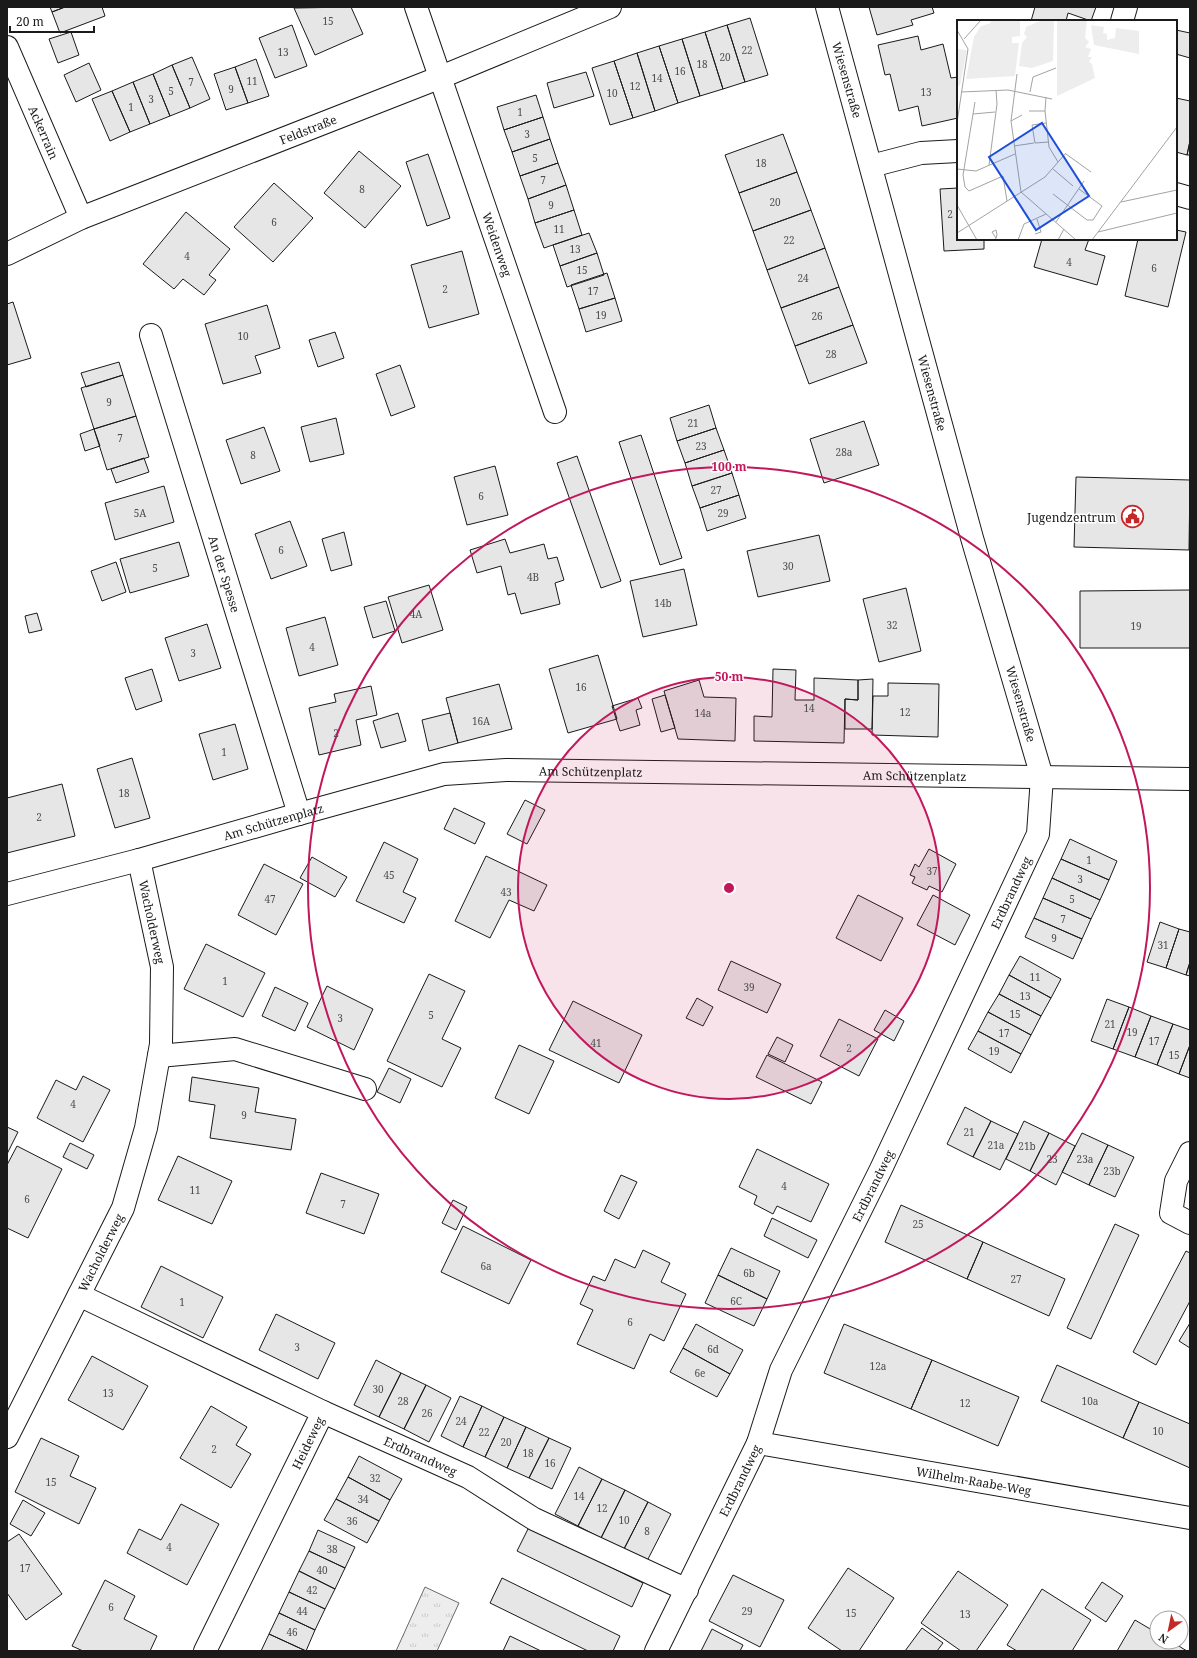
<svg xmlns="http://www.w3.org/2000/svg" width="1197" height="1658" font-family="'Noto Serif',serif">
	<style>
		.grass { fill: url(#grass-tufts); stroke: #6a6a6a }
		.building { fill: #e6e6e6; stroke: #1a1a1a }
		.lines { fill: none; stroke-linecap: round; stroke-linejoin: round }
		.minor-casing { stroke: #1a1a1a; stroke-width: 24 }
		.minor { stroke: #fff; stroke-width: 22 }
		.ring { fill: none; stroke: #c2185b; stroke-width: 2 }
		.labels { text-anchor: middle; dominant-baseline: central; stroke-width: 3; stroke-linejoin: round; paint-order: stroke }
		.number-label { font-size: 10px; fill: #4d4d4d }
		.street-label { font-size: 12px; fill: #1a1a1a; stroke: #fff }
		.poi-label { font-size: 12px; fill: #1a1a1a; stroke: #fff; text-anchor: end }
		.inset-road { fill: none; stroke: #a3a3a3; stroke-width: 1 }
		.view { fill: #1d4ed8; fill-opacity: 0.15; stroke: #1d4ed8; stroke-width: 2 }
		.inset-edge { fill: none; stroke: #1a1a1a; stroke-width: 2 }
		.centre { fill: #c2185b; stroke: #fff; stroke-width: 2 }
		.ring-label { font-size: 12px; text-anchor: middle; font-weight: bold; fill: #c2185b; stroke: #fff; stroke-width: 3; stroke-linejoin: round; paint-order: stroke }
	</style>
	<defs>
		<pattern id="grass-tufts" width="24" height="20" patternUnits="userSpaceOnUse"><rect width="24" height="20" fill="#ededed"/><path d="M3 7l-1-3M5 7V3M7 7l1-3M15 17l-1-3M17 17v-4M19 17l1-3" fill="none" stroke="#cbcbcb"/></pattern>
	</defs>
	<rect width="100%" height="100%" fill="#fff"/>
	<!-- grass -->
	<path class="grass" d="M425 1587 459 1603 437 1651H396Z"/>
	<!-- building -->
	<path class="building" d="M50 7H65L52 12Z
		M65 7H102L105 16 60 33 52 12Z
		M351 7 363 34 315 55 294 8Z
		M869 7H932L934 13 911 20 913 25 877 35Z
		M1035 7H1096L1091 21 1068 13 1066 21H1031Z
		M750 18 768 75 745 82 727 25Z
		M292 25 307 66 275 78 259 38Z
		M727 25 745 82 723 89 705 32Z
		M1176 30 1190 33V58L1176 54Z
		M71 32 79 55 58 63 49 39Z
		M705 32 723 89 700 96 682 39Z
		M918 36 921 50 943 44 951 78 958 77V118L922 126 918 106 899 111 890 74 885 75 878 45Z
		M682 39 700 96 678 103 659 46Z
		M659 46 678 103 655 111 637 53Z
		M637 53 655 111 633 118 614 61Z
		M192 57 210 99 190 108 172 65Z
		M256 59 269 96 248 103 235 67Z
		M614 61 633 118 610 125 592 68Z
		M89 63 101 90 76 102 64 75Z
		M172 65 190 108 170 116 153 74Z
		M235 67 248 103 226 110 214 74Z
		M586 72 594 96 554 108 547 83Z
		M153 74 170 116 150 124 133 82Z
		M133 82 150 124 130 132 112 91Z
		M112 91 130 132 110 141 92 99Z
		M536 95 543 117 504 130 497 107Z
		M1176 98 1190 101V141L1187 155 1176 152Z
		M543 117 550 139 512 152 504 130Z
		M783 134 797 172 739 193 725 155Z
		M550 139 558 163 520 176 512 152Z
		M1190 141V155H1187Z
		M359 151 401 186 365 228 324 193Z
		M428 154 450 218 427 226 406 162Z
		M558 163 566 185 528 199 520 176Z
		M797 172 811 210 753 231 739 193Z
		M274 183 313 218 273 262 234 227Z
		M566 185 574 210 535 223 528 199Z
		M958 188V239H984V249L944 251 940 189Z
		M574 210 582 235 544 248 535 223Z
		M811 210 825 248 767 270 753 231Z
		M186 212 230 249 209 275 216 280 204 295 183 279 174 289 143 264Z
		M1176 230 1186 232 1168 307 1125 296 1138 239H1176Z
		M589 233 597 253 560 266 553 245Z
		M1042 239H1089L1085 250 1105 256 1097 285 1034 267Z
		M825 248 839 287 781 308 767 270Z
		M462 251 479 314 429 328 411 265Z
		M597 253 604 275 567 287 560 266Z
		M607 273 615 298 579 309 571 285Z
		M839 287 853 325 795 346 781 308Z
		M615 298 622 321 586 332 579 309Z
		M13 302 31 358 7 365V304Z
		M267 305 280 348 255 356 261 373 223 384 205 324Z
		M853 325 867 363 809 384 795 346Z
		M335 332 344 358 318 367 309 340Z
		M119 362 123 375 86 387 81 373Z
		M400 365 415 407 391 416 376 374Z
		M123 375 136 416 94 429 81 388Z
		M709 405 716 428 677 441 670 418Z
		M136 416 149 457 107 470 94 429Z
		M336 418 344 454 310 462 301 427Z
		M864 421 879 465 824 483 810 439Z
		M264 427 280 471 241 484 226 440Z
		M716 428 724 450 685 463 677 441Z
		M94 429 100 446 85 451 80 434Z
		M641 435 682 558 660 565 619 442Z
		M724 450 732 473 692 486 685 463Z
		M577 456 621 581 601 588 557 463Z
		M144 458 149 472 116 483 111 469Z
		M495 466 508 515 467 525 454 477Z
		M732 473 739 495 700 508 692 486Z
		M1076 477 1190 480 1189 550 1074 547Z
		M164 486 174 522 115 540 105 503Z
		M739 495 746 518 707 531 700 508Z
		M290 521 307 566 271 579 255 534Z
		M344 532 352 565 331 571 322 539Z
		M819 535 830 581 758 597 747 551Z
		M505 539 510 553 544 544 548 559 557 557 564 580 555 583 560 604 521 614 515 593 508 595 501 566 477 573 470 550Z
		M179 542 189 576 130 593 120 559Z
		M116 562 126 592 102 601 91 571Z
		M684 569 697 625 643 637 630 581Z
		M429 585 443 630 402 643 388 597Z
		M906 588 921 651 879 662 863 599Z
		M1190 590V648H1080V591Z
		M386 601 395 631 373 638 364 607Z
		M37 613 42 630 29 633 25 616Z
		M325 617 338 665 299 676 286 628Z
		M207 624 221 668 179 681 165 638Z
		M598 655 617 719 568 733 549 669Z
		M152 669 162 701 136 710 125 678Z
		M773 669 796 670 795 700H814V678L858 680V700L845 699 844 743 754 741V716L772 717Z
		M873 679 872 729H845V699L858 700V680Z
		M699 680 704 697 736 698 735 741 678 739 664 691Z
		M888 683 939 684 938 737 872 735 873 696H888Z
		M499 684 512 729 458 743 446 698Z
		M371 686 377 715 356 720 361 745 319 755 309 708 336 702 334 694Z
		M665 695 675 728 661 732 652 699Z
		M638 698 642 708 636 710 640 725 620 731 612 706Z
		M398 713 406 741 381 748 373 721Z
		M450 713 458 743 429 751 422 720Z
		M235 724 248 769 213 780 199 734Z
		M132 758 150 818 115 828 97 769Z
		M62 784 75 836 7 853V798Z
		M525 800 545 810 527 844 507 834Z
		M454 808 485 823 475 844 444 829Z
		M1070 839 1117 861 1109 880 1061 859Z
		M384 842 418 859 403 892 416 898 404 923 356 901Z
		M929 849 956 864 942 892 929 886 927 890 912 883 915 877 910 875 915 864 919 867Z
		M486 856 547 885 534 911 509 900 490 938 455 921Z
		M312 857 347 877 335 897 300 878Z
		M1061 859 1109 880 1100 900 1052 878Z
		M264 864 303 884 276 935 238 915Z
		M1052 878 1100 900 1091 919 1043 898Z
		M858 895 903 918 881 961 836 938Z
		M933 895 970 915 955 945 917 925Z
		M1043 898 1091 919 1082 939 1034 918Z
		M1034 918 1082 939 1073 959 1025 937Z
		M1160 922 1179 929 1166 968 1147 962Z
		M1179 929 1190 932V962L1186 975 1166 968Z
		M206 944 265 973 243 1017 184 989Z
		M1020 956 1061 979 1051 998 1009 975Z
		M731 961 781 984 767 1013 718 990Z
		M1190 962V976L1186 975Z
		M429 974 465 991 442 1039 461 1048 442 1087 387 1061Z
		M1009 975 1051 998 1041 1016 999 994Z
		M327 986 373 1009 354 1050 307 1027Z
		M275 987 308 1003 295 1031 262 1016Z
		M999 994 1041 1016 1031 1035 988 1012Z
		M697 998 713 1007 703 1026 686 1018Z
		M1107 999 1129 1007 1113 1049 1091 1041Z
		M573 1001 642 1035 619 1083 549 1050Z
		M1129 1007 1151 1016 1135 1057 1113 1049Z
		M885 1010 904 1021 894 1041 874 1030Z
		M988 1012 1031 1035 1021 1054 978 1031Z
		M1151 1016 1173 1024 1157 1065 1135 1057Z
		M839 1019 878 1039 859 1076 820 1056Z
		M1173 1024 1190 1030V1045L1179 1074 1157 1065Z
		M978 1031 1021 1054 1011 1073 968 1049Z
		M777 1037 793 1045 785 1062 768 1054Z
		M519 1045 554 1061 529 1114 495 1098Z
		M1190 1045V1078L1179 1074Z
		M767 1055 822 1082 811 1104 756 1077Z
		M389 1068 411 1079 400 1103 377 1092Z
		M83 1076 110 1090 83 1142 37 1118 56 1080 76 1090Z
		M192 1077 259 1088 255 1112 296 1119 291 1150 210 1138 215 1105 189 1101Z
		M965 1107 991 1121 973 1157 947 1144Z
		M991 1121 1018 1134 1000 1170 973 1157Z
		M1024 1121 1049 1133 1030 1171 1006 1159Z
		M7 1127 18 1132 7 1154Z
		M1049 1133 1075 1146 1056 1185 1030 1171Z
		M1082 1133 1108 1145 1089 1185 1062 1172Z
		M70 1143 94 1155 87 1169 63 1157Z
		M1108 1145 1134 1157 1115 1197 1089 1185Z
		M17 1146 62 1169 28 1238 7 1228V1165Z
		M757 1149 829 1184 811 1222 777 1206 773 1214 754 1204 757 1196 739 1187Z
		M178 1156 232 1181 212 1224 158 1200Z
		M321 1173 379 1194 364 1234 306 1213Z
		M621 1175 637 1182 619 1219 604 1211Z
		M453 1200 467 1207 456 1230 442 1223Z
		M901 1205 983 1242 967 1279 885 1242Z
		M772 1218 817 1240 808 1258 764 1236Z
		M1115 1224 1139 1235 1091 1339 1067 1328Z
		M463 1226 531 1260 509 1304 441 1272Z
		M983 1242 1065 1279 1049 1316 967 1279Z
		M731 1248 780 1271 767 1299 718 1275Z
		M643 1250 670 1263 661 1282 686 1294 664 1341 650 1334 634 1369 577 1344 593 1310 580 1304 593 1276 605 1281 615 1259 635 1268Z
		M1186 1251 1190 1253V1301L1156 1365 1133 1352Z
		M161 1266 223 1297 203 1338 141 1307Z
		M718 1275 767 1299 754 1326 705 1303Z
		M276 1314 335 1343 318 1379 259 1350Z
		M1190 1323V1348L1179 1341Z
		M696 1324 743 1350 730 1374 683 1348Z
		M844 1324 932 1360 911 1409 824 1373Z
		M683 1348 730 1374 717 1397 670 1372Z
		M92 1356 148 1386 123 1430 68 1400Z
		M376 1360 401 1373 379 1417 354 1405Z
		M932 1360 1019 1397 998 1446 911 1409Z
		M1057 1365 1139 1402 1123 1438 1041 1401Z
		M401 1373 426 1385 404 1429 379 1417Z
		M426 1385 451 1398 429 1442 404 1429Z
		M460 1396 482 1406 463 1447 441 1436Z
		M1139 1402 1190 1424V1468L1123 1438Z
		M211 1406 247 1427 236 1445 251 1454 231 1488 180 1458Z
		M482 1406 504 1417 485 1457 463 1447Z
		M504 1417 526 1427 507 1468 485 1457Z
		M526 1427 549 1438 529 1478 507 1468Z
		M41 1438 79 1456 70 1476 96 1488 79 1524 15 1492Z
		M549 1438 571 1448 552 1489 529 1478Z
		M359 1456 402 1479 390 1500 348 1477Z
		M579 1467 602 1479 578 1526 555 1514Z
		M348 1477 390 1500 379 1521 336 1499Z
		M602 1479 625 1490 601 1538 578 1526Z
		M625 1490 648 1502 624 1549 601 1538Z
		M336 1499 379 1521 367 1543 324 1520Z
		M23 1500 45 1513 31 1536 10 1524Z
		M648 1502 671 1514 647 1561 624 1549Z
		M181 1504 219 1524 187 1585 127 1553 139 1529 161 1540Z
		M529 1527 643 1583 632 1607 517 1551Z
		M318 1530 355 1547 345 1568 309 1551Z
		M19 1534 62 1594 26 1620 7 1593V1542Z
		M309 1551 345 1568 335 1589 299 1571Z
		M848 1568 894 1598 859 1651H842L808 1628Z
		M299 1571 335 1589 325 1609 289 1592Z
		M958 1571 1008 1605 976 1651H961L921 1623Z
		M733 1575 784 1600 760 1647 709 1621Z
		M502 1578 620 1636 613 1651H588L490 1603Z
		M105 1580 135 1596 124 1619 157 1636 150 1651H83L72 1646Z
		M1102 1582 1123 1596 1106 1622 1085 1608Z
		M1042 1589 1091 1620 1072 1651H1017L1007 1645Z
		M289 1592 325 1609 315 1630 279 1613Z
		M279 1613 315 1630 306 1651 269 1634Z
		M1135 1620 1157 1633V1642H1172L1187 1651H1117Z
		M922 1628 943 1643 937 1651H905Z
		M712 1629 743 1645 740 1651H701Z
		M269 1634 306 1651H261Z
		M510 1636 541 1651H503Z"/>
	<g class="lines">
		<defs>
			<g id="minor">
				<path id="s1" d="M416 7 555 412"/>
				<path d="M1122 21 1126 7"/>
				<path id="s2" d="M7 47 81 218"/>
				<path d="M871 166 921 153 958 151"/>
				<path d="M1176 194 1190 198"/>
				<path id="s3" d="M7 254 81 218 441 77 610 7"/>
				<path id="s4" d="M151 335 299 814"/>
				<path id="s5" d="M7 894 139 860 299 814 444 774 506 770 1190 779"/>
				<path d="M159 1056 235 1049 365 1089"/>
				<path d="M1190 1153 1176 1181 1171 1213 1190 1223"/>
				<path d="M79 1295 323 1412 205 1651"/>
				<path id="s6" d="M323 1412 468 1477 534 1519 687 1590"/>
				<path id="s7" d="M7 1437 123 1208 146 1128 161 1044 162 967 139 860"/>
				<path id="s8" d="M758 1443 1190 1518"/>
				<path id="s9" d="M656 1651 758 1443 781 1370 881 1169 1038 834 1042 777 972 538 827 7"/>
			</g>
		</defs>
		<!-- minor casing -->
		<use href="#minor" class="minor-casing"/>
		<!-- minor -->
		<use href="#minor" class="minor"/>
	</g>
	<!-- distance rings -->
	<circle cx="729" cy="888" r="211" fill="#c2185b" fill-opacity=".12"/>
	<g class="ring">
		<circle cx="729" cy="888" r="211"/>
		<circle cx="729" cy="888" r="421"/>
	</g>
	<!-- icons -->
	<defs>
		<symbol id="civic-ring" viewBox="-11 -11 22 22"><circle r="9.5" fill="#fff" stroke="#c62828" stroke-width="1.5"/><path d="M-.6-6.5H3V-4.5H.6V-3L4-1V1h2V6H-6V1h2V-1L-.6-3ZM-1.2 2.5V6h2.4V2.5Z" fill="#c62828"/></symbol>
	</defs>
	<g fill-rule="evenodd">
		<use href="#civic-ring" x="1120" y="504" width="25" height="25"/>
	</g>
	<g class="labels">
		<!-- number labels -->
		<g class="number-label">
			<text x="328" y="21">15</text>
			<text x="747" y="50">22</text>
			<text x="283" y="52">13</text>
			<text x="725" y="57">20</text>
			<text x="702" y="64">18</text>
			<text x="680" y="71">16</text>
			<text x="657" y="78">14</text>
			<text x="252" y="81">11</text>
			<text x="191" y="82">7</text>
			<text x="635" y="86">12</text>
			<text x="231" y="89">9</text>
			<text x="171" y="91">5</text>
			<text x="926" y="92">13</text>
			<text x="612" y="93">10</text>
			<text x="151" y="99">3</text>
			<text x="131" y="107">1</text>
			<text x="520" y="112">1</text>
			<text x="527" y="134">3</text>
			<text x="535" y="158">5</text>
			<text x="761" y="163">18</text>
			<text x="543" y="180">7</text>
			<text x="362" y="189">8</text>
			<text x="775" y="202">20</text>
			<text x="551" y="205">9</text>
			<text x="950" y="214">2</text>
			<text x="274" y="222">6</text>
			<text x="559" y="229">11</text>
			<text x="789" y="240">22</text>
			<text x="575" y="249">13</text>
			<text x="187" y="256">4</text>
			<text x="1069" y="262">4</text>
			<text x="1154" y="268">6</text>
			<text x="582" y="270">15</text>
			<text x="803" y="278">24</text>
			<text x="445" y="289">2</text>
			<text x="593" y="291">17</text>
			<text x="601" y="315">19</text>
			<text x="817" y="316">26</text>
			<text x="243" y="336">10</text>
			<text x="831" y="354">28</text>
			<text x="109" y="402">9</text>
			<text x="693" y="423">21</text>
			<text x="120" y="438">7</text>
			<text x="701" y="446">23</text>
			<text x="844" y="452">28a</text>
			<text x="253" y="455">8</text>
			<text x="716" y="490">27</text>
			<text x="481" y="496">6</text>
			<text x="140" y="513">5A</text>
			<text x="723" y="513">29</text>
			<text x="281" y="550">6</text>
			<text x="788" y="566">30</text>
			<text x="155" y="568">5</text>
			<text x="533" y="577">4B</text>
			<text x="663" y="603">14b</text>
			<text x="416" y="614">4A</text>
			<text x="892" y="625">32</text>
			<text x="1136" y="626">19</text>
			<text x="312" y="647">4</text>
			<text x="193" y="653">3</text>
			<text x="581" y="687">16</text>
			<text x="809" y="708">14</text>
			<text x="905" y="712">12</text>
			<text x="703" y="713">14a</text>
			<text x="481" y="721">16A</text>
			<text x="336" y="733">2</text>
			<text x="224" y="752">1</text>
			<text x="124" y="793">18</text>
			<text x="39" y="817">2</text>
			<text x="1089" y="860">1</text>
			<text x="932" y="871">37</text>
			<text x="389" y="875">45</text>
			<text x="1080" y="879">3</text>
			<text x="506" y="892">43</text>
			<text x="270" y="899">47</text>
			<text x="1072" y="899">5</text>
			<text x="1063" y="919">7</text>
			<text x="1054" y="938">9</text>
			<text x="1163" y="945">31</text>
			<text x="1035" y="977">11</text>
			<text x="225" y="981">1</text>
			<text x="749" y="987">39</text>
			<text x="1025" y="996">13</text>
			<text x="1015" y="1014">15</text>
			<text x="431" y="1015">5</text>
			<text x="340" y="1018">3</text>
			<text x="1110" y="1024">21</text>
			<text x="1132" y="1032">19</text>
			<text x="1004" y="1033">17</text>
			<text x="1154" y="1041">17</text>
			<text x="596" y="1043">41</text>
			<text x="849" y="1048">2</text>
			<text x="994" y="1051">19</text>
			<text x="1174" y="1055">15</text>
			<text x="73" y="1104">4</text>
			<text x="244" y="1115">9</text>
			<text x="969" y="1132">21</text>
			<text x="996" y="1145">21a</text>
			<text x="1027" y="1146">21b</text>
			<text x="1052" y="1159">23</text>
			<text x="1085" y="1159">23a</text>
			<text x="1112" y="1171">23b</text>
			<text x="784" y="1186">4</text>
			<text x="195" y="1190">11</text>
			<text x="27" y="1199">6</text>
			<text x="343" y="1204">7</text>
			<text x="918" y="1224">25</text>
			<text x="486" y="1266">6a</text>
			<text x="749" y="1273">6b</text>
			<text x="1016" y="1279">27</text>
			<text x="736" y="1301">6C</text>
			<text x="182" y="1302">1</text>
			<text x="630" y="1322">6</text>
			<text x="297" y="1347">3</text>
			<text x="713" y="1349">6d</text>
			<text x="878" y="1366">12a</text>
			<text x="700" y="1373">6e</text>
			<text x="378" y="1389">30</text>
			<text x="108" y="1393">13</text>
			<text x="403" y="1401">28</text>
			<text x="1090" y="1401">10a</text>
			<text x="965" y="1403">12</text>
			<text x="427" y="1413">26</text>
			<text x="461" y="1421">24</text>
			<text x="1158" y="1431">10</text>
			<text x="484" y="1432">22</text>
			<text x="506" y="1442">20</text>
			<text x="214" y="1449">2</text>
			<text x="528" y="1453">18</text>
			<text x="550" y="1463">16</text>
			<text x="375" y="1478">32</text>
			<text x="51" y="1482">15</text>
			<text x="579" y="1496">14</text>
			<text x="363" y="1499">34</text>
			<text x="602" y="1508">12</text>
			<text x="624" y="1520">10</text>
			<text x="352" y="1521">36</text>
			<text x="647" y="1531">8</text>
			<text x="169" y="1547">4</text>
			<text x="332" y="1549">38</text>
			<text x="25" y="1568">17</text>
			<text x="322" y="1570">40</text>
			<text x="312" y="1590">42</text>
			<text x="111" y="1607">6</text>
			<text x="302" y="1611">44</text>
			<text x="747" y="1611">29</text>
			<text x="851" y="1613">15</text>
			<text x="965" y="1614">13</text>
			<text x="292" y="1632">46</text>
		</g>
		<!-- street labels -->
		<g class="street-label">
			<text transform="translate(847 80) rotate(74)">Wiesenstraße</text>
			<text stroke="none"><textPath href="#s3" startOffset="326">Feldstraße</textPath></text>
			<text stroke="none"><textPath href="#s2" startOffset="93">Ackerrain</textPath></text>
			<text stroke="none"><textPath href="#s1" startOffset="251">Weidenweg</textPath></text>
			<text transform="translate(932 393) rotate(75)">Wiesenstraße</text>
			<text stroke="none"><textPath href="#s4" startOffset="250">An der Spesse</textPath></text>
			<text transform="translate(1021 704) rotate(74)">Wiesenstraße</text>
			<text stroke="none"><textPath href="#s5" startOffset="600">Am Schützenplatz</textPath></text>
			<text stroke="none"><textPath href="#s5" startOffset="924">Am Schützenplatz</textPath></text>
			<text stroke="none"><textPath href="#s5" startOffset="276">Am Schützenplatz</textPath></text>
			<text stroke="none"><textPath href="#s9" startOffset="838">Erdbrandweg</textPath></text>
			<text transform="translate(152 922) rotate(78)">Wacholderweg</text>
			<text stroke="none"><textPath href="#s9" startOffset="514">Erdbrandweg</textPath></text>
			<text stroke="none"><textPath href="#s7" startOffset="207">Wacholderweg</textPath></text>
			<text transform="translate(308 1443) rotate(-64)">Heideweg</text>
			<text stroke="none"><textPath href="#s6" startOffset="107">Erdbrandweg</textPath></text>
			<text stroke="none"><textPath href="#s9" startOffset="190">Erdbrandweg</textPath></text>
			<text stroke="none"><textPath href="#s8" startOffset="219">Wilhelm-Raabe-Weg</textPath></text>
		</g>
		<!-- poi labels -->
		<g class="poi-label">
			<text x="1116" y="517">Jugendzentrum</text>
		</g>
	</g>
	<!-- overview -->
	<g transform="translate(957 20)">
		<rect width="220" height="220" fill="#fff"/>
		<path d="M33 0H63V16L55 17V23H62L58 56 9 59 17 17 24 6 34 3ZM85 0H97L96 41 75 48 62 46 65 23 70 17 67 14 69 7ZM100 0H130L128 18 132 22 128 27 134 29 131 37H135L132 42 135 44 138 58 100 76ZM134 5 147 7 146 13 150 14V20L158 18 159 8 182 11V34L137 25ZM0 29 10 30 3 66 0 65Z" fill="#ededed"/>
		<path class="inset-road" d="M0 10 11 29 0 103M7 19 24 0M60 54 54 101 64 172M4 72 51 70 95 79M73 72 76 57 99 48M89 77 88 91 92 127 101 142M18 82 6 155 8 167 12 171 46 156 50 181M72 91H88M16 94 38 92M54 101 65 95M89 103 75 105 78 123 92 122M57 126 77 123M109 134 134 152M32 145 40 84 39 70M0 149 19 151 58 134M96 149 116 166M64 172 119 220M96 174 130 200H136L145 186 122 169M164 182 220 170M0 185 20 220M99 202 127 161M141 212 220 193M0 213 88 157 109 133M78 214 84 212 80 199M38 220 39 218 40 215 39 210 35 212 39 218M61 220 67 204 89 194M101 220 107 209M135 220 220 107"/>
		<path class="view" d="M85 103 132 176 79 210 32 137Z"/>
		<rect width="220" height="220" class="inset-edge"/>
	</g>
	<circle cx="729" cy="888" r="6" class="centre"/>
	<g class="ring-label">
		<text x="729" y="471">100 m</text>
		<text x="729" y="681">50 m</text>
	</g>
	<!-- border -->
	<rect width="1197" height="1658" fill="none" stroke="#1a1a1a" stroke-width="16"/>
	<!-- north arrow -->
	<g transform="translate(1169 1630) rotate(213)"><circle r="19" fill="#ffffff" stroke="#a3a3a3"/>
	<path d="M0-3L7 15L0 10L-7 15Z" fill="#c62828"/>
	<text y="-6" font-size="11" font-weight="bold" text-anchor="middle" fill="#1a1a1a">N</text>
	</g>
	<!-- scale -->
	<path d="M10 26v6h84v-6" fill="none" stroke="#1a1a1a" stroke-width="2"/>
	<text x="16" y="26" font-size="12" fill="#1a1a1a" stroke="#ffffff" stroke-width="3" paint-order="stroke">20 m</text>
</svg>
